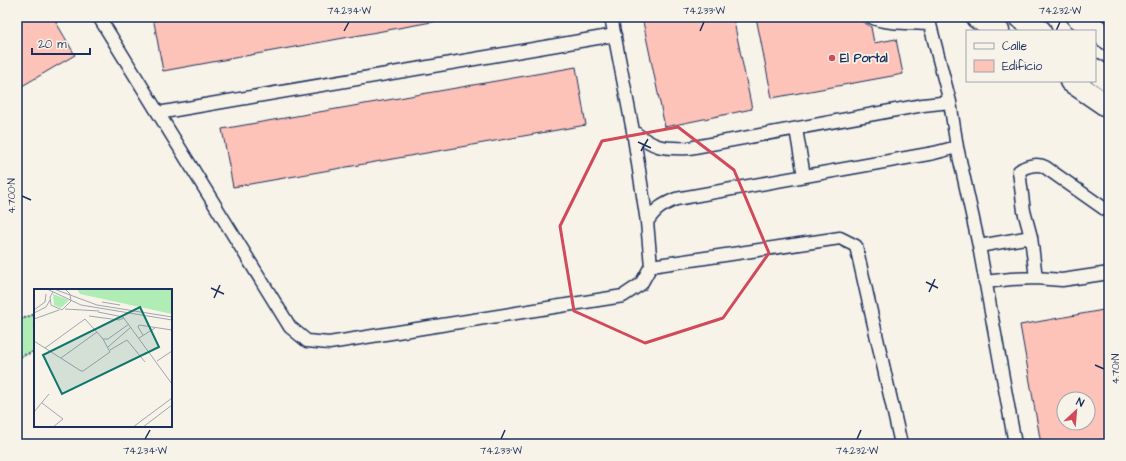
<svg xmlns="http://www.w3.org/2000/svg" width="1126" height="461" font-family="'Architects Daughter',sans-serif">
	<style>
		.green { fill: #b0edb4; stroke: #668e89 }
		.building { fill: #fdc2b8; stroke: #1b2f5e; fill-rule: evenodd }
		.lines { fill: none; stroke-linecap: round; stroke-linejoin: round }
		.lane-casing { stroke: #1b2f5e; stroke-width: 15 }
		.primary-casing { stroke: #1b2f5e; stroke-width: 25 }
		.path { stroke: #1b2f5e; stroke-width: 2.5; stroke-dasharray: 1 3; stroke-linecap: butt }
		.lane { stroke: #f7f3e8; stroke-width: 12 }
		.primary { stroke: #f7f3e8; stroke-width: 22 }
		.marked { fill: none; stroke: #d1495b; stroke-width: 3; stroke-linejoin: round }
		.ticks { fill: none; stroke: #1b2f5e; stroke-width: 1.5 }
		.poi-dot { fill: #d1495b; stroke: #f7f3e8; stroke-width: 1.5 }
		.labels { text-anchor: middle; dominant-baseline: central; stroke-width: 3.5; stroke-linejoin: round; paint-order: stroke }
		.poi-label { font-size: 12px; font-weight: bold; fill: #1b2f5e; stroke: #f7f3e8; text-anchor: start }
		.inset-road { fill: none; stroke: #9fa5b1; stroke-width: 1 }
		.view { fill: #0f766e; fill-opacity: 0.15; stroke: #0f766e; stroke-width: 2 }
		.inset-edge { fill: none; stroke: #1b2f5e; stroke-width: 2 }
		.neatline { fill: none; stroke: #1b2f5e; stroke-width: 1.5 }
		.ticks-label { font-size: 10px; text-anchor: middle; fill: #1b2f5e }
	</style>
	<rect width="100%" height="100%" fill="#f7f3e8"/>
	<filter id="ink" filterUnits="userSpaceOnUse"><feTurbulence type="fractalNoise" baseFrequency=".025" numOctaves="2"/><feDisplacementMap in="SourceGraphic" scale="8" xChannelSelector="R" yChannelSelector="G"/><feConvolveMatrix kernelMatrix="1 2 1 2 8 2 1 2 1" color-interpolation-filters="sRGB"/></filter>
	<g filter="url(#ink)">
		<!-- green -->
		<path class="green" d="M35 314V351L17 358V321Z"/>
		<!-- building -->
		<path class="building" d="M17 17H53L75 55 17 89Z
			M153 17H459L163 71Z
			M642 17H733L752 109 665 127Z
			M756 17H855L871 27 874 43 896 39 903 74 772 98Z
			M576 67 586 125 233 187 222 129Z
			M1109 309V444H1041L1020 325ZM1064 399H1088V423H1064Z"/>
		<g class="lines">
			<defs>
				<path id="lane" d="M99 17 290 327 307 341 329 343 623 296 641 284 651 266 647 222 633 131 611 17
					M871 17C882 24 916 23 930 24
					M928 17 950 102 957 147 979 246 1015 444
					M158 113 615 35
					M796 129 804 176
					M633 131C654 148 662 149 689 148L923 105 950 102
					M647 222C655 209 662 205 676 199L934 153 957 147
					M979 246 1031 237
					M651 266 840 238 856 246 901 444
					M1036 278 1031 237 1024 211 1019 171C1025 166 1038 163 1045 167L1109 212
					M985 282 1011 279 1036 278 1062 280 1109 273"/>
				<path id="primary" d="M977 17 998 31
					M1020 17 1040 31
					M1078 17 1109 39
					M1095 70 1109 80
					M1071 81 1109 107"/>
			</defs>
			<!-- lane casing -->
			<use href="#lane" class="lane-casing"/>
			<!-- primary casing -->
			<use href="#primary" class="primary-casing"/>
			<!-- path -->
			<path class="path" d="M17 321 35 314
				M17 358 35 351"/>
			<!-- lane -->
			<use href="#lane" class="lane"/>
			<!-- primary -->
			<use href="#primary" class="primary"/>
		</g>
	</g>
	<!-- marked area -->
	<path class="marked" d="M678 127 734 170 769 253 723 318 645 343 574 311 560 226 602 141Z"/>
	<!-- ticks -->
	<path class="ticks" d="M344 31 349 22M700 31 704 22M1056 31 1060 22M638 142 651 148M641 151 648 139M22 196 31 200M926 282 938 288M211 288 224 294M929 292 935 279M214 298 220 285M1095 365 1104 369M145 439 150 430M501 439 505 430M857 439 861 430"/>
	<!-- markers -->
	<circle class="poi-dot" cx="832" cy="58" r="4"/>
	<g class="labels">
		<!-- poi labels -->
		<g class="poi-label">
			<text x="840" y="58">El Portal</text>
		</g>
	</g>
	<!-- overview -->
	<g transform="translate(34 289)">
		<rect width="138" height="138" fill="#f7f3e8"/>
		<path d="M43 0H138V25L46 5ZM19 5 35 11 27 19 20 16Z" fill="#b0edb4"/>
		<path class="inset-road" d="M13 0 47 16 138 31M20 0 63 16 138 28M19 3 16 8 17 16 28 21 37 12 36 5 31 0M68 13 86 16M31 20 65 22M0 21 11 13 12 5M64 23 89 28 138 95M0 24 12 18 16 11M55 27 85 31 90 29M0 30 25 21M109 46 104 38 105 36 138 41M105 49 121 39M69 50H74L95 35M0 52 47 82H49L76 63 69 50 51 30 11 59M74 58 97 38M76 61 93 51 111 73M27 69 63 43M123 72 138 62M8 114 29 130 19 138M0 123 15 105M99 138 138 109M109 138 138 116"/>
		<path class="view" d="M106 18 125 58 28 105 9 66Z"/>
		<rect width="138" height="138" class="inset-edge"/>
	</g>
	<!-- margin -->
	<rect width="1126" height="461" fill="none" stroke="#f7f3e8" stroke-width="44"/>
	<!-- legend -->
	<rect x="966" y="30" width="130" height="52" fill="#f7f3e8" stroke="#9fa5b1"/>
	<rect x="974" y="43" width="20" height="6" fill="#f7f3e8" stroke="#9fa5b1"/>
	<text x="1002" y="50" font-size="12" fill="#1b2f5e">Calle</text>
	<rect x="974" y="60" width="20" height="12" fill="#fdc2b8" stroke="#9fa5b1"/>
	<text x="1002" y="70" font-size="12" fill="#1b2f5e">Edificio</text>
	<!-- north arrow -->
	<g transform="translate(1076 411) rotate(26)"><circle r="19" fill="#f7f3e8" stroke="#9fa5b1"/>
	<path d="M0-3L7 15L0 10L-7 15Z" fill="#d1495b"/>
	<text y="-6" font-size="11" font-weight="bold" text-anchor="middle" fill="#1b2f5e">N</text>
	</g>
	<!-- scale -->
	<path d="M32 48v6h58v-6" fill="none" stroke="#1b2f5e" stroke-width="2"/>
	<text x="38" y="48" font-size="12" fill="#1b2f5e" stroke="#f7f3e8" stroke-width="3" paint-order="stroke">20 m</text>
	<rect x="22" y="22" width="1082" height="417" class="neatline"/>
	<g class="ticks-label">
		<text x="349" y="14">74.234°W</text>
		<text x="704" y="14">74.233°W</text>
		<text x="1060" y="14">74.232°W</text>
		<text transform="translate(11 196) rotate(-90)" y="4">4.700°N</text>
		<text transform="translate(1115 369) rotate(-90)" y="4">4.701°N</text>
		<text x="145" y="454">74.234°W</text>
		<text x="501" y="454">74.233°W</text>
		<text x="857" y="454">74.232°W</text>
	</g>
</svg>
